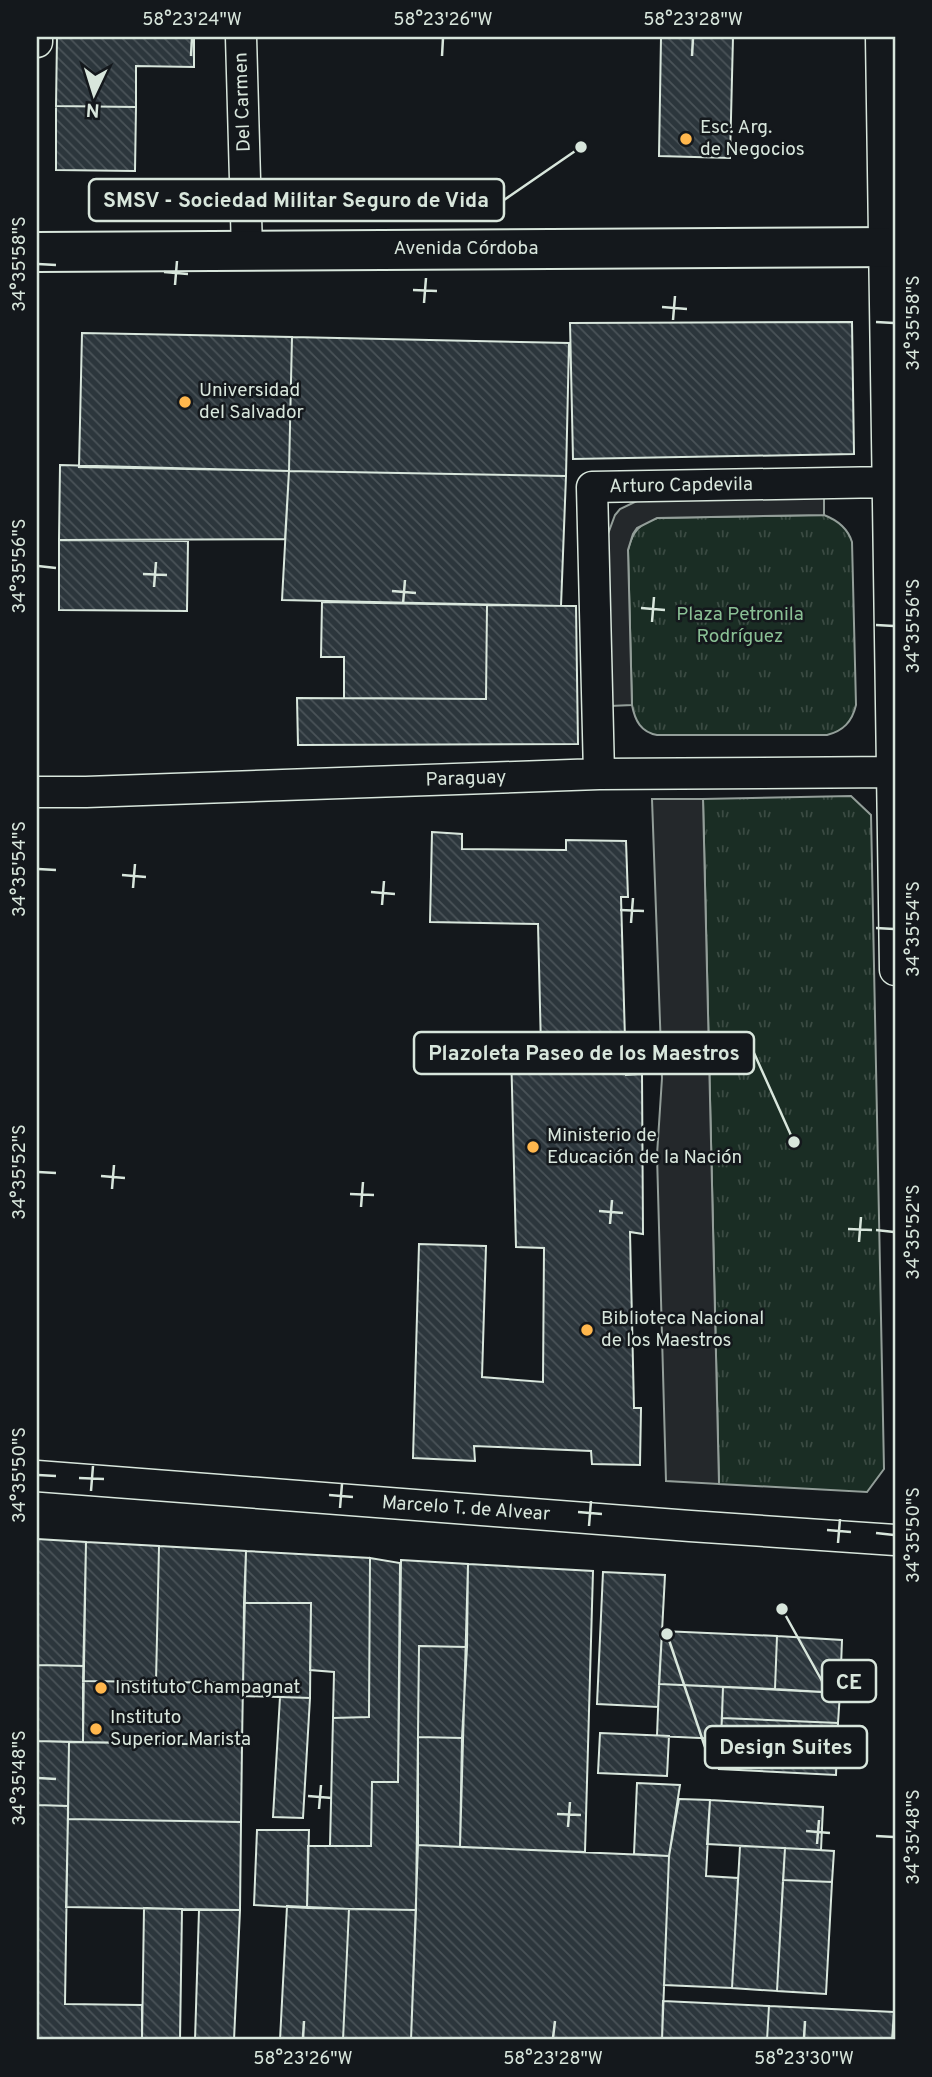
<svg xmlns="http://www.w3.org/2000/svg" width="932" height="2077" font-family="Overpass,sans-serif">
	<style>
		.park { fill: url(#park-tufts); stroke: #939e99; stroke-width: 2 }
		.parking { fill: #24282b; stroke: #939e99; stroke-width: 2 }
		.building { fill: url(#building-back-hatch); stroke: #d8e6dc; stroke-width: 2 }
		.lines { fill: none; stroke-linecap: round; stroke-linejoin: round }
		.street-casing { stroke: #d8e6dc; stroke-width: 33 }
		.primary-casing { stroke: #d8e6dc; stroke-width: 42 }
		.street { stroke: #14181c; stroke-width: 30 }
		.primary { stroke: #14181c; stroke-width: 38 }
		.ticks { fill: none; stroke: #d8e6dc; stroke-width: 2.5 }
		.poi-dot { fill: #ffb74d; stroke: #14181c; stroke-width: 2.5 }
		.labels { text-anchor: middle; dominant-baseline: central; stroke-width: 5; stroke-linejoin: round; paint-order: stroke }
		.street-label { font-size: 19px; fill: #d8e6dc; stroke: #14181c }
		.poi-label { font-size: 19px; fill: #d8e6dc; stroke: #14181c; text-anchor: start }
		.park-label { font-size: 19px; fill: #8ac095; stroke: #14181c }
		.leader { fill: none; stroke: #d8e6dc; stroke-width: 2.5 }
		.callout-dot { fill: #d8e6dc; stroke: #14181c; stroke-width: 2.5 }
		.callout { fill: #14181c; stroke: #d8e6dc; stroke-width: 2.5 }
		.callout-label { font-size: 21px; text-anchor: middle; font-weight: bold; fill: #d8e6dc }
		.neatline { fill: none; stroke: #d8e6dc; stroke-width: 2.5 }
		.ticks-label { font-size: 18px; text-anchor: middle; fill: #d8e6dc }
	</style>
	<defs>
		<pattern id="park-tufts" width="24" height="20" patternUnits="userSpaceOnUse" patternTransform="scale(1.75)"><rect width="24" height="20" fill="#1a2d24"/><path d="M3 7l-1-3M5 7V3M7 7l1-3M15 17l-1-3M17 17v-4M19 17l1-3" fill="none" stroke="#3b4b43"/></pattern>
		<pattern id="building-back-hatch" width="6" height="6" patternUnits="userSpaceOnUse" patternTransform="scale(1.75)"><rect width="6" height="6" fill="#2c363c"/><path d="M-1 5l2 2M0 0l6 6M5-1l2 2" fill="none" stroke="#4a5358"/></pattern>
	</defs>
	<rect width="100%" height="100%" fill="#14181c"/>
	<!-- park -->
	<path class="park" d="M824 515C837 520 848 529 852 542L856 705C852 722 843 731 827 735H657C641 732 635 721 632 705L628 550C632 532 640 523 657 518Z
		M851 796 871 815 884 1469 867 1492 719 1484 703 799Z"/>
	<!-- parking -->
	<path class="parking" d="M824 495V515L657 518 637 528 633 534 628 550 632 705 610 706 608 534 615 515 620 509 641 499Z
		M652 799H703L719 1484 666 1481 657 1155 662 1078Z"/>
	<!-- building -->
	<path class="building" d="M57 37H194V67L136 66V107L56 106Z
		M661 37H733L730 158 659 156Z
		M56 106 136 107 135 171 56 170Z
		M852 322 854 454 573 459 570 323Z
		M82 333 292 337 289 471 79 467Z
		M292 337 569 343 566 476 289 471Z
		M60 465 289 471 285 539 59 540Z
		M289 471 566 476 561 606 282 600Z
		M59 540 188 541 187 611 59 610Z
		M322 602 487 605 486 699 344 698V657H321Z
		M487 605 576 606 578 744 298 745 297 698 486 699Z
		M432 832 462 834V849L566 850V840L626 841 628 897H621L626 1075 642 1074 643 1234 630 1232 634 1408H641L640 1465 592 1464 591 1451 474 1446 475 1461 413 1458 419 1244 486 1246 482 1377 543 1382 544 1248 516 1247 511 1049 541 1048 538 924 430 922Z
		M37 1539 86 1542 84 1666 37 1665Z
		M86 1542 159 1546 156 1682 83 1681Z
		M159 1546 246 1551 243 1683 156 1682Z
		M246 1551 370 1558 369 1717 333 1718 334 1672 310 1670 311 1603H244Z
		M370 1558 400 1563 398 1782H372L371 1846H330L333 1718 369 1717Z
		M401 1560 468 1564 467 1647 419 1646 416 1910 307 1908 308 1846H371L372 1782H398Z
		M468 1564 593 1571 585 1852 460 1847Z
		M603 1572 665 1575 658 1707 597 1704Z
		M244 1603H311L310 1698 243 1696Z
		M662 1631 777 1636 775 1689 659 1684Z
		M777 1636 842 1640 840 1693 775 1689Z
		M419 1646 467 1647 462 1738 418 1737Z
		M37 1665 84 1666 83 1742 37 1741Z
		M83 1681 243 1683 242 1745 83 1742Z
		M659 1684 723 1687 721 1739 657 1736Z
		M723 1687 840 1693 838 1723 722 1718Z
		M280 1697 310 1698 303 1818 273 1817Z
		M722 1718 838 1723 836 1775 719 1769Z
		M600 1733 669 1736 667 1776 598 1773Z
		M418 1737 462 1738 460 1847 418 1845Z
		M37 1741 69 1742 68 1806 37 1805Z
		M69 1742 242 1745 241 1822 68 1819Z
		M637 1783 680 1785 669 1856 634 1854Z
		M679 1799 710 1800 706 1876 738 1878 732 1988 664 1985 669 1856Z
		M710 1800 823 1807 821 1850 707 1844Z
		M37 1805 68 1806 65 2004 142 2005V2040H37Z
		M68 1819 241 1822 240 1910 66 1907Z
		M257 1830H309L307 1908 254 1905Z
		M418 1845 669 1856 662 2040H411Z
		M740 1846 785 1848 777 1991 732 1988Z
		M785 1848 834 1851 832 1882 783 1880Z
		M783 1880 832 1882 826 1994 777 1991Z
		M287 1906 349 1909 343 2040H280Z
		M144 1908 182 1909 180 2040H142Z
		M349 1909 416 1910 411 2040H343Z
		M199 1910H240L234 2040H195Z
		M663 2001 769 2006 767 2040H662Z
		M769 2006 894 2012 892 2040H767Z"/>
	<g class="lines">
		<defs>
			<path id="street" d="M241 37 247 251
				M881 37C888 348 888 659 895 970
				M37 42V37
				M599 774 592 487 889 482
				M37 792H86L599 774 895 772
				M37 1476 690 1526 895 1540"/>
			<path id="primary" d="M37 252 895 247"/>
		</defs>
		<!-- street casing -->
		<use href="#street" class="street-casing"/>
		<!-- primary casing -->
		<use href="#primary" class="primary-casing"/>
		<!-- street -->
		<use href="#street" class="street"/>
		<!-- primary -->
		<use href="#primary" class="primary"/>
	</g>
	<!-- ticks -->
	<path class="ticks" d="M191 56 192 38M442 56 443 38M692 56 693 38M38 264 56 265M164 272 188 274M175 285 177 261M413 290 437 291M424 303 426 278M662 307 687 309M673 320 675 296M876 322 894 323M38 566 56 568M143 574 167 575M154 587 156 562M392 591 416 593M403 604 405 580M641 608 665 610M652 622 654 597M876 625 894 626M38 869 56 870M122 875 146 877M133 888 135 864M371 892 395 894M382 905 384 881M620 910 644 911M631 923 633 898M876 928 894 929M38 1172 56 1173M101 1176 125 1178M112 1189 114 1165M350 1194 374 1195M361 1207 363 1182M599 1211 623 1213M610 1224 612 1200M848 1229 872 1230M876 1230 894 1232M859 1242 861 1217M38 1475 56 1476M79 1478 104 1479M91 1491 93 1466M329 1495 353 1497M340 1508 342 1484M578 1512 602 1514M589 1526 591 1501M827 1530 851 1532M876 1533 894 1535M838 1543 840 1519M38 1778 56 1779M308 1796 332 1798M319 1809 321 1785M557 1814 581 1815M568 1827 570 1802M806 1831 830 1833M876 1836 894 1837M817 1844 819 1820M303 2038 304 2021M553 2038 555 2021M804 2038 805 2021"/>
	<!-- markers -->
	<g class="poi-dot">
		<circle cx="686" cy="139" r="7"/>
		<circle cx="185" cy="402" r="7"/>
		<circle cx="533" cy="1147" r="7"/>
		<circle cx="587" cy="1330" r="7"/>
		<circle cx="101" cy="1688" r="7"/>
		<circle cx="96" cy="1729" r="7"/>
	</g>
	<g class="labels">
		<!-- street labels -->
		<g class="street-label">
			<text transform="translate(243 102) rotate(-92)">Del Carmen</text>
			<text x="466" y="249">Avenida Córdoba</text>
			<text transform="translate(681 486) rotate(-1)">Arturo Capdevila</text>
			<text transform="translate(466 779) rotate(-2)">Paraguay</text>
			<text transform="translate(466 1509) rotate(4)">Marcelo T. de Alvear</text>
		</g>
		<!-- poi labels -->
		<g class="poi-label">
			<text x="700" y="128">Esc. Arg.<tspan x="700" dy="22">de Negocios</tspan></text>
			<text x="199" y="391">Universidad<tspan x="199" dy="22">del Salvador</tspan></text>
			<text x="547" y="1136">Ministerio de<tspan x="547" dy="22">Educación de la Nación</tspan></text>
			<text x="601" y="1319">Biblioteca Nacional<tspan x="601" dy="22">de los Maestros</tspan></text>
			<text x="115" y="1688">Instituto Champagnat</text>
			<text x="110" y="1718">Instituto<tspan x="110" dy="22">Superior Marista</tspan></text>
		</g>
		<!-- park labels -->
		<g class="park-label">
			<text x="740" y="615">Plaza Petronila<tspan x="740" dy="22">Rodríguez</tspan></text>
		</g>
	</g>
	<!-- callouts -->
	<path class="leader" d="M581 147L504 200M794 1142L754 1053M782 1609L822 1681M667 1634L705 1747"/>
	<g class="callout-dot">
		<circle cx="581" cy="147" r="7"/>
		<circle cx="794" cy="1142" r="7"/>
		<circle cx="782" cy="1609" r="7"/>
		<circle cx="667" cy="1634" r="7"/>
	</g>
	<g class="callout">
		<rect x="89" y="179" width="415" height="42" rx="7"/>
		<rect x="414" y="1032" width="340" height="42" rx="7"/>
		<rect x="822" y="1660" width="54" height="42" rx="7"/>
		<rect x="705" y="1726" width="162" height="42" rx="7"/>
	</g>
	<g class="callout-label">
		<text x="296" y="207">SMSV - Sociedad Militar Seguro de Vida</text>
		<text x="584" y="1060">Plazoleta Paseo de los Maestros</text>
		<text x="849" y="1689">CE</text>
		<text x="786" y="1754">Design Suites</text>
	</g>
	<!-- border -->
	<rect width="932" height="2077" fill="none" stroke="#14181c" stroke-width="77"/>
	<!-- north arrow -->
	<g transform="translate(94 94) rotate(184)" stroke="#14181c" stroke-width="5" paint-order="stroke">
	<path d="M0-5L12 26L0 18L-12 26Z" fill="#d8e6dc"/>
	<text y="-10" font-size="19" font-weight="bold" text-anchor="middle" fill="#d8e6dc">N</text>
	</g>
	<rect x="38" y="38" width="856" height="2000" class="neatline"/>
	<g class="ticks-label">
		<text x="192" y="25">58°23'24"W</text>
		<text x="443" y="25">58°23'26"W</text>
		<text x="693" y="25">58°23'28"W</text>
		<text transform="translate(19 264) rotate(-90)" y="6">34°35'58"S</text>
		<text transform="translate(913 323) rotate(-90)" y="6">34°35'58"S</text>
		<text transform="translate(19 566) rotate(-90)" y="6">34°35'56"S</text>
		<text transform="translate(913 626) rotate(-90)" y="6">34°35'56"S</text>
		<text transform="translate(19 869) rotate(-90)" y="6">34°35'54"S</text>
		<text transform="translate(913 929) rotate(-90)" y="6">34°35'54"S</text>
		<text transform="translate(19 1172) rotate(-90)" y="6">34°35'52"S</text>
		<text transform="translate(913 1232) rotate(-90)" y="6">34°35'52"S</text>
		<text transform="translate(19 1475) rotate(-90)" y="6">34°35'50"S</text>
		<text transform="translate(913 1535) rotate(-90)" y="6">34°35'50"S</text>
		<text transform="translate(19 1778) rotate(-90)" y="6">34°35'48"S</text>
		<text transform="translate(913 1837) rotate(-90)" y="6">34°35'48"S</text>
		<text x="303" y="2064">58°23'26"W</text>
		<text x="553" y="2064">58°23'28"W</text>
		<text x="804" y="2064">58°23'30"W</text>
	</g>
</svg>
